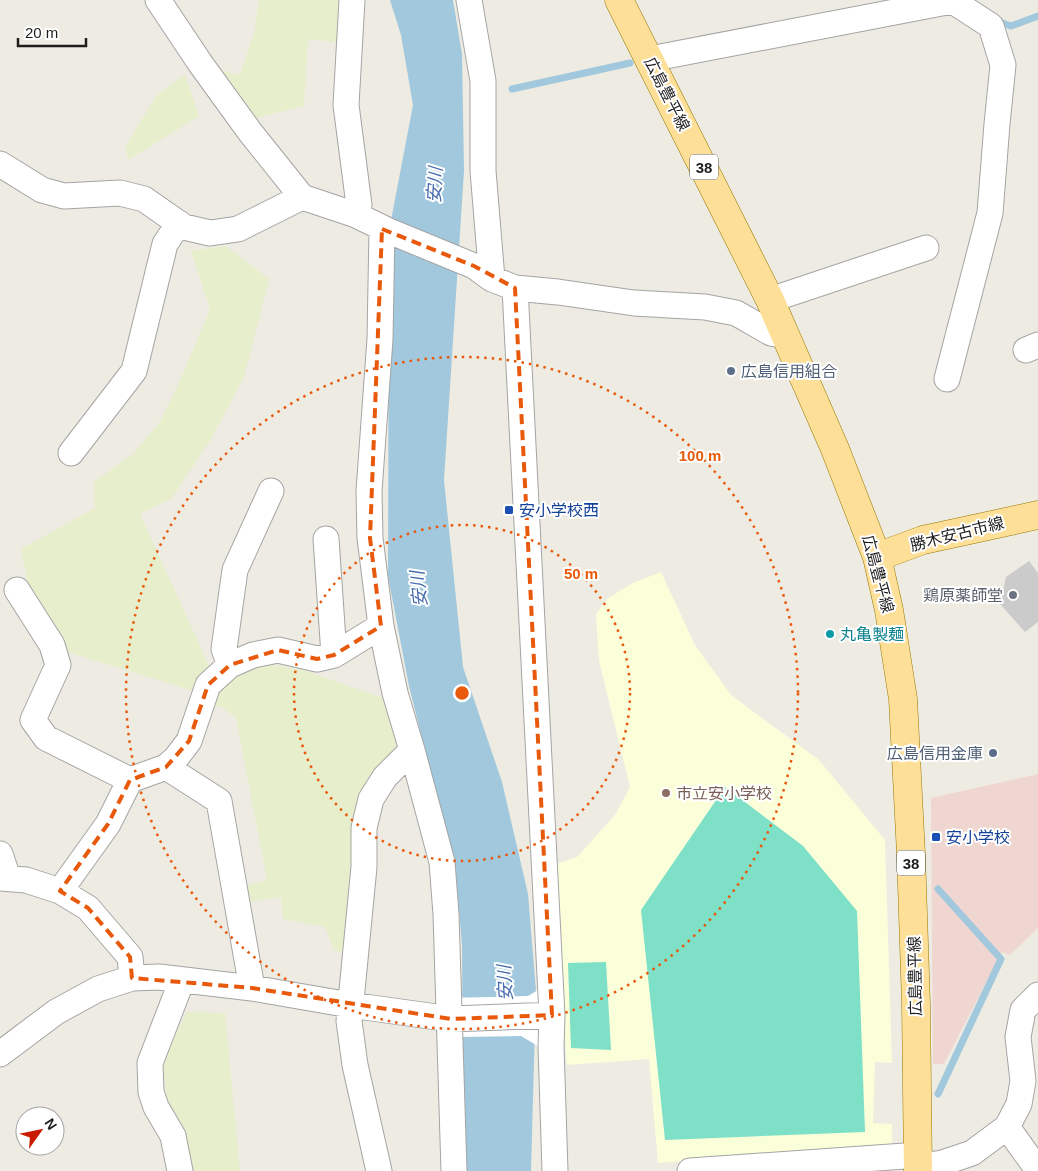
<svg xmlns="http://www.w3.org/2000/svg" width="1038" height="1171" font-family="Helvetica,'Noto Sans JP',sans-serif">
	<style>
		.commercial { fill: #f0d6d0 }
		.education { fill: #faffda }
		.religious { fill: #cbcbcb }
		.farmland { fill: #e7eecc }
		.pitch { fill: #7de0c7 }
		.water { fill: #a1c8dd }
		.pier { fill: #fff }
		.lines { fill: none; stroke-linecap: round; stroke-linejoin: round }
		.stream { stroke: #a1c8dd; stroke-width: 7 }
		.minor-casing { stroke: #a4a4a4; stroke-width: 27 }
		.major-casing { stroke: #957800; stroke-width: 29 }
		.minor { stroke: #fff; stroke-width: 25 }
		.major { stroke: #fedf97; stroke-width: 28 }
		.marked { fill: none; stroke: #e8590c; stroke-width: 4; stroke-dasharray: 10 6; stroke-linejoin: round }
		.ring { fill: none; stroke: #e8590c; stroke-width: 2.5; stroke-dasharray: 2.5 5 }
		.service-dot { fill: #5c6f8a; stroke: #fff; stroke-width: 2 }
		.transit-dot { fill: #1a4fb4; stroke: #fff; stroke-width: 2 }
		.worship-dot { fill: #6b7280; stroke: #fff; stroke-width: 2 }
		.culture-dot { fill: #0f9aa8; stroke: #fff; stroke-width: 2 }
		.education-dot { fill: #8d6e63; stroke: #fff; stroke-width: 2 }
		.labels { text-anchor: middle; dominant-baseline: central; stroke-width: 4; stroke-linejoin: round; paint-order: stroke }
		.shield { fill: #fff; stroke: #616161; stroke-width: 1 }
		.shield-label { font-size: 15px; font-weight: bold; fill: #1d1d1d }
		.street-label { font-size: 16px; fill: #1d1d1d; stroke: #fff }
		.service-label { font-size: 16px; fill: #4e5e75; stroke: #fff; text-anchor: start }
		.transit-label { font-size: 16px; fill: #164399; stroke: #fff; text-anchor: start }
		.worship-label { font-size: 16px; fill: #5b616d; stroke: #fff; text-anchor: end }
		.culture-label { font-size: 16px; fill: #0d838f; stroke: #fff; text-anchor: start }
		.education-label { font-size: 16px; fill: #785e54; stroke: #fff; text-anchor: start }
		.water-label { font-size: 18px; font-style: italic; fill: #476dae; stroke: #fff }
		.centre { fill: #e8590c; stroke: #fff; stroke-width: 2.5 }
		.ring-label { font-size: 15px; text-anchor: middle; font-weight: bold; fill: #e8590c; stroke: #fff; stroke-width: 4; stroke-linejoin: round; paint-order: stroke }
	</style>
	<rect width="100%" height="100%" fill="#eeece2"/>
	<!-- commercial -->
	<path class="commercial" d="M1038 774V928L1010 955 1002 952 944 1064H933L931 798Z"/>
	<!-- education -->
	<path class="education" d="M661 572 695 645 731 695 819 760 885 840 892 1063 875 1062 873 1123 892 1124V1148L658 1163 649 1059 567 1065 553 865 577 857 615 815 630 787 599 661 596 614 608 598 633 583Z"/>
	<!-- religious -->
	<path class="religious" d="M1029 561 1038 573V622L1025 632 1000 604 1006 577Z"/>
	<!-- farmland -->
	<path class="farmland" d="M259 0H344L342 43 308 39 304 106 248 120 215 69 240 75 254 33Z
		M185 74 199 116 128 160 125 147 156 96Z
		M226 246 269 279 244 377 211 439 171 499 140 514 211 670 197 692 64 651 29 591 21 549 95 508 94 482 133 454 160 422 180 381 210 309 191 251Z
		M265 663 306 671 383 698 399 753 367 789 348 953 334 951 325 927 283 919 281 897 249 902 246 886 267 880 236 718 222 707 211 705 220 688 250 667Z
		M187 1012 225 1013 240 1171H190L183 1137 167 1101 162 1061Z"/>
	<!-- pitch -->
	<path class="pitch" d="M725 787 803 846 857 911 865 1132 665 1140 641 910Z
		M606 962 611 1050 571 1048 568 963Z"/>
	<!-- water -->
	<path class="water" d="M390 0H453L462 54 464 171 444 480 463 667 502 782 528 894 536 991 531 1171H467L463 1096 462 945 456 874 409 686 388 576 389 231 413 105 401 35Z"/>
	<!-- pier -->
	<path class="pier" d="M538 990V1046L521 1036 460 1037 446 998 528 996Z"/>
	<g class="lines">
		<!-- stream -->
		<path class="stream" d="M996 21 1011 26 1038 16
			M512 89 630 63
			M938 889 1001 959 938 1094"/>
		<defs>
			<path id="minor" d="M158 0 200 63 250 132 302 197 356 215 389 231 474 266 492 279 515 288 558 292 634 303 705 307 736 313 771 333 786 336
				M352 0 346 105 359 205 356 215
				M469 0 483 81V171L492 279
				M650 59 952 1
				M0 164 42 190 64 196 120 193 144 199 184 227 210 233 238 229 302 197
				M382 229 380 339 369 491 370 538 381 626 395 693 412 750 442 862 446 914 454 1171
				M515 288 552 1015 551 1047 555 1171
				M770 300 926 248
				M1026 350 1038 345
				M947 379 990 213 997 124 1003 65 991 26 951 0
				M71 453 134 371 165 244 179 223
				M326 539 334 655
				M17 590 52 645 58 665 33 720 46 738 130 780
				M230 665 224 649 235 570 271 491
				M166 767 219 801 252 988
				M0 854 8 878
				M0 878 26 880 60 891 88 908 130 957 132 978
				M60 891 108 824 130 780 166 767 176 758 189 741 208 685 230 665 253 655 278 650 317 659 334 655 381 626
				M0 1054 56 1012 98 989 132 978 159 977 252 988 350 1005 451 1019 552 1015
				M1007 1127 1038 1170
				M180 1171 173 1136 156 1107 151 1092 150 1063 182 980
				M379 1171 355 1065 349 1021 364 867V828L371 799 385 777 412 750
				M690 1171 905 1156 917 1157 930 1165 942 1163 972 1153 1007 1127 1019 1104 1023 1081 1018 1037 1023 1010 1038 995"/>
			<path id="major" d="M619 0 770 300 835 449 877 557 889 610 903 699 911 854 916 1004 918 1171
				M877 557 923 540 1038 515"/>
		</defs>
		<!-- minor casing -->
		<use href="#minor" class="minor-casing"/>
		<!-- major casing -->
		<use href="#major" class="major-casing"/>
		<!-- minor -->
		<use href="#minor" class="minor"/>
		<!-- major -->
		<use href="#major" class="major"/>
	</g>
	<!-- marked area -->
	<path class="marked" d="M382 229 474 266 515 288 552 1015 451 1019 252 988 132 978 130 957 88 908 60 891 108 824 130 780 166 767 189 741 208 685 230 665 278 650 317 659 334 655 381 626 370 538Z"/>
	<!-- distance rings -->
	<g class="ring">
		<circle cx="462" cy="693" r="168"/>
		<circle cx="462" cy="693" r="336"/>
	</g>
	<!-- markers -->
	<g class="service-dot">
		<circle cx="731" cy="371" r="5"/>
		<circle cx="993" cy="753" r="5"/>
	</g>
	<g class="transit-dot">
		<rect x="504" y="505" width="10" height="10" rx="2.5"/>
		<rect x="931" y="832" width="10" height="10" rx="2.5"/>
	</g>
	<circle class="worship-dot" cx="1013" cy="595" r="5"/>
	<circle class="culture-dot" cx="830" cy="634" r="5"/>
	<circle class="education-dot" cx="666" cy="793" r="5"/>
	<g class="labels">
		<!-- shield labels -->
		<g class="shield">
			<rect x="690" y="154.5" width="28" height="25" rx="4"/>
			<rect x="897" y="850.5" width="28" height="25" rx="4"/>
		</g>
		<g class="shield-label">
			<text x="704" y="167">38</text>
			<text x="911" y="863">38</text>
		</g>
		<!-- street labels -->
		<g class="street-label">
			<text transform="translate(667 94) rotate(63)">広島豊平線</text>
			<text transform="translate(957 534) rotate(-14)">勝木安古市線</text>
			<text transform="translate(878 574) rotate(75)">広島豊平線</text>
			<text transform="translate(915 976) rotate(-91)">広島豊平線</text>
		</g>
		<!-- service labels -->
		<g class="service-label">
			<text x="741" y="371">広島信用組合</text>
			<text x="983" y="753" text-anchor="end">広島信用金庫</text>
		</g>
		<!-- transit labels -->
		<g class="transit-label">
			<text x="519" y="510">安小学校西</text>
			<text x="946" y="837">安小学校</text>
		</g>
		<!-- worship labels -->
		<g class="worship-label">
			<text x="1003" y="595">鶏原薬師堂</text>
		</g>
		<!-- culture labels -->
		<g class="culture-label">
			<text x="840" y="634">丸亀製麺</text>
		</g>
		<!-- education labels -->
		<g class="education-label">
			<text x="676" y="793">市立安小学校</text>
		</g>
		<!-- water labels -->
		<g class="water-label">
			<text transform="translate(435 185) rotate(-87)">安川</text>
			<text transform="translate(419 589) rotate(-96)">安川</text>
			<text transform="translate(505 983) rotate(-93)">安川</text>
		</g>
	</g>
	<circle cx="462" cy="693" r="8" class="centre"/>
	<g class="ring-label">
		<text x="700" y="461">100 m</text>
		<text x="581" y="579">50 m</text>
	</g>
	<!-- north arrow -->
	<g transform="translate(40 1131) rotate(57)"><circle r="24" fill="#ffffff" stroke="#a5a5a5"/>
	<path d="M0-4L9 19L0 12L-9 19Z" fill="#c91b00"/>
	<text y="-8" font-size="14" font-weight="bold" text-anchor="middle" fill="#1d1d1d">N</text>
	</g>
	<!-- scale -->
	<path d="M18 38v8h68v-8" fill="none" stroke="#1d1d1d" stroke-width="2.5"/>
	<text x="25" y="38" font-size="15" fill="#1d1d1d" stroke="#ffffff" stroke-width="4" paint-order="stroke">20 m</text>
</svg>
